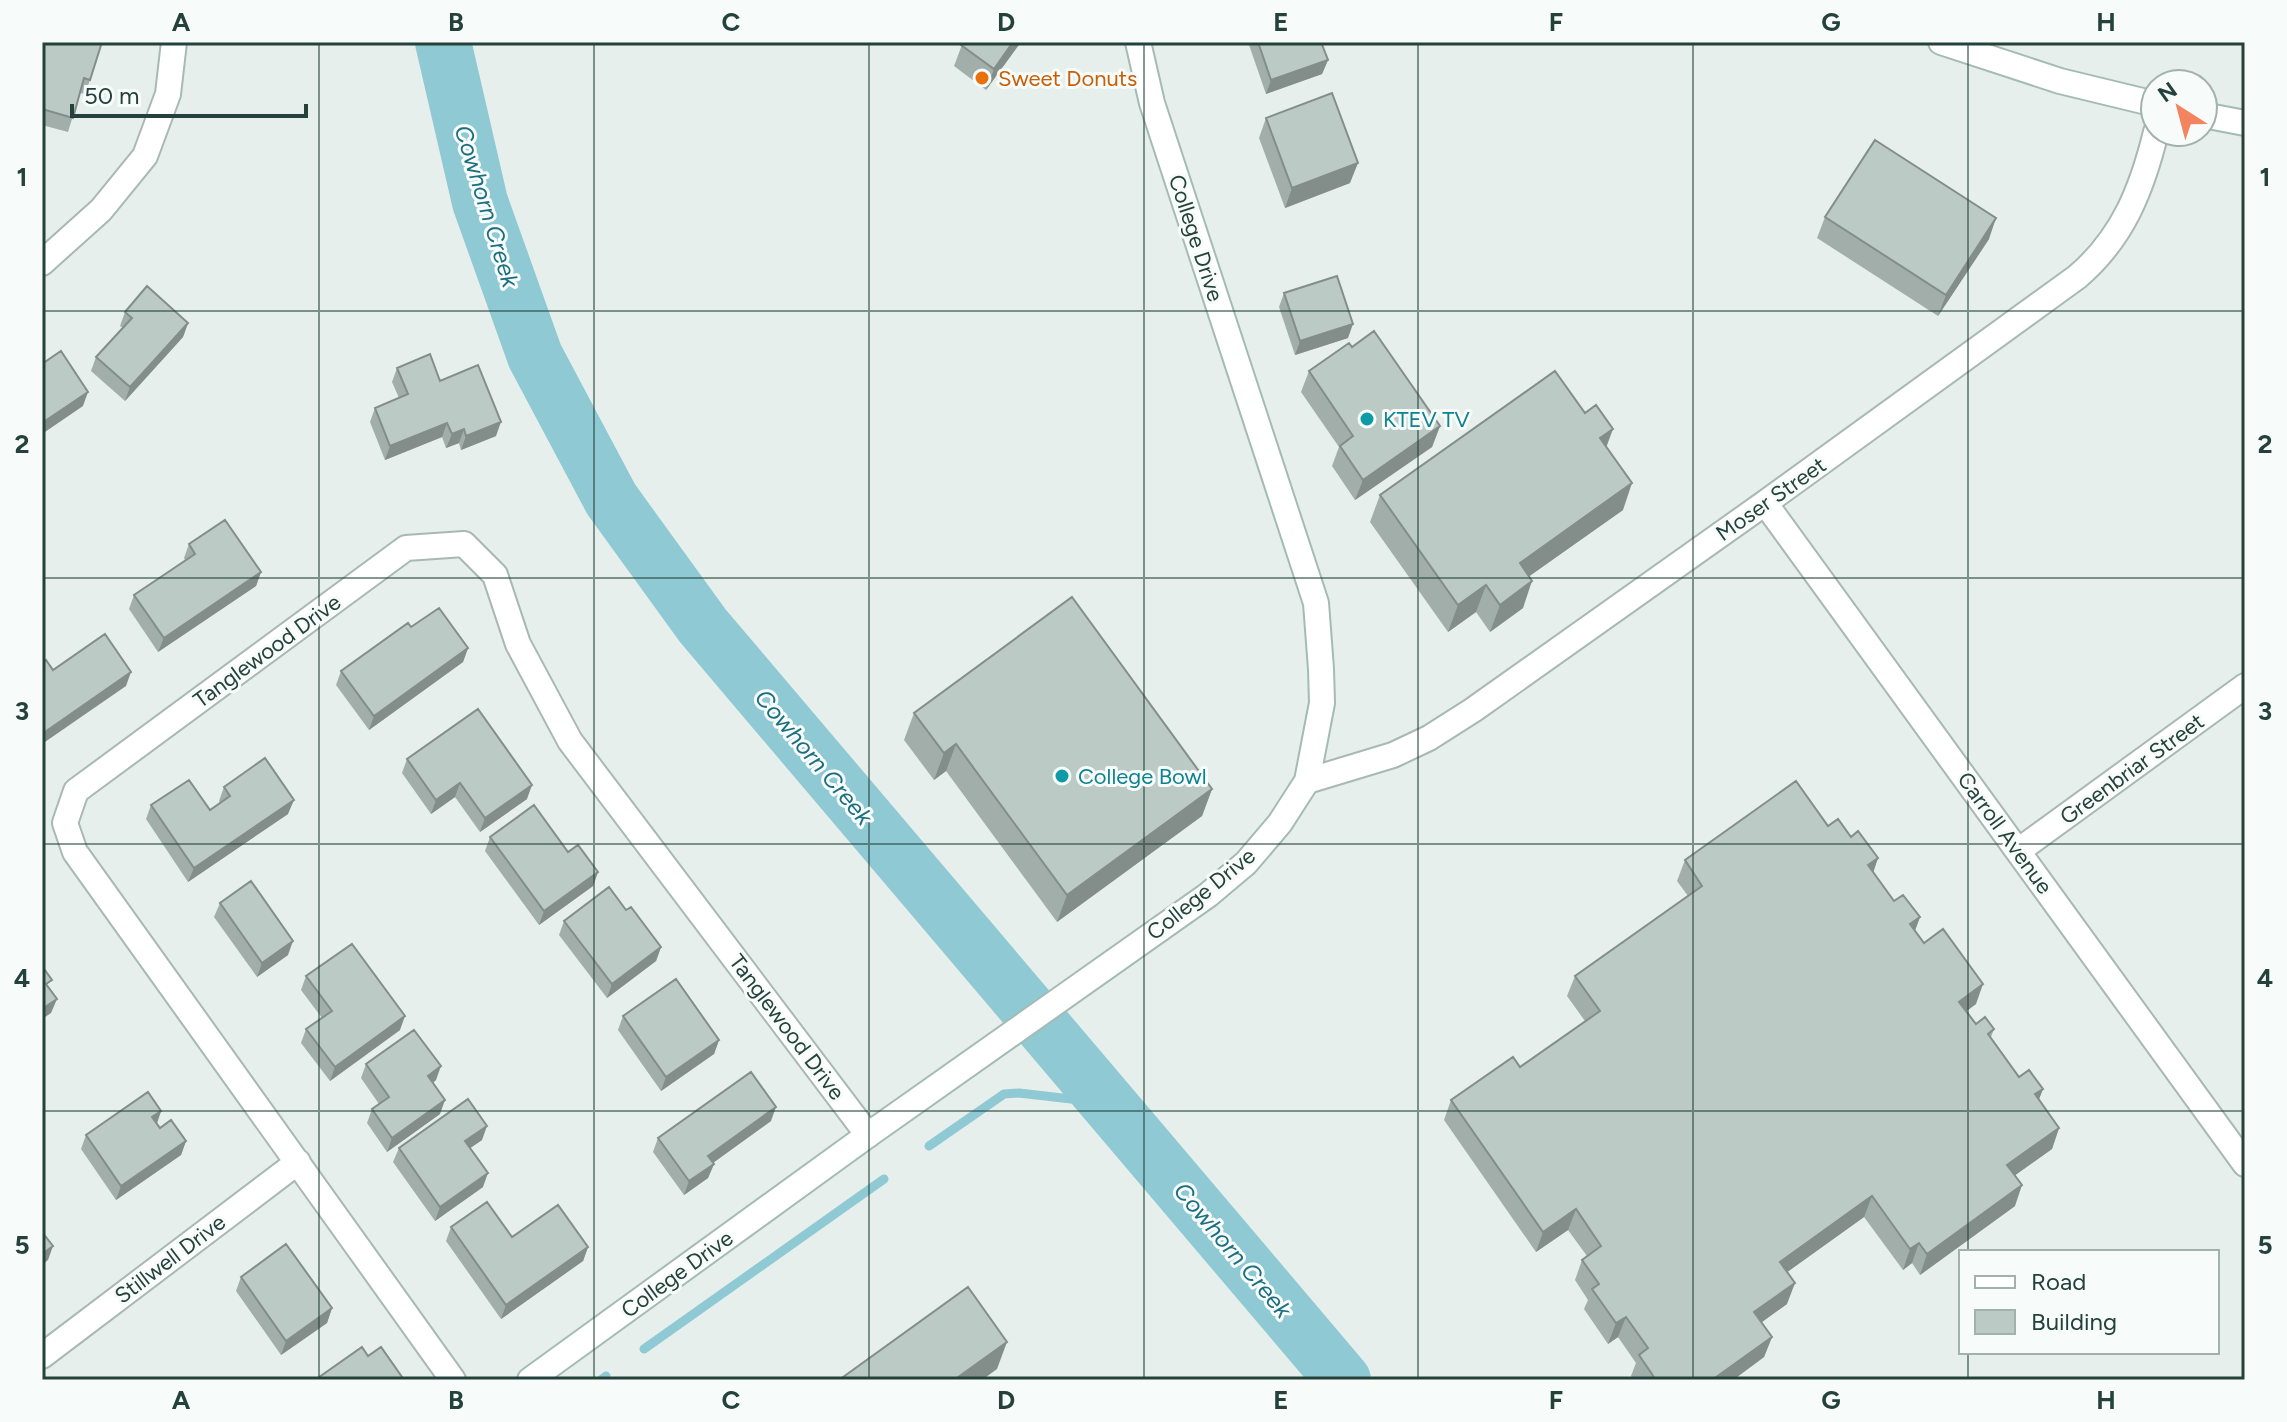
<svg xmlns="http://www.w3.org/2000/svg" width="2287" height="1422" font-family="Figtree,sans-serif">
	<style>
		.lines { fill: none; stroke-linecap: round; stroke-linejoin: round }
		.stream { stroke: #8ec9d4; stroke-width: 9 }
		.river { stroke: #8ec9d4; stroke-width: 56 }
		.street-casing { stroke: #a8b8b2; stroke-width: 28 }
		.secondary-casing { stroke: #a4bbb3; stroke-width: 28 }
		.street { stroke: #fff; stroke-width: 24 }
		.secondary { stroke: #fff; stroke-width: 24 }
		.wall { fill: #a1aea9 }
		.shaded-wall { fill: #838d89 }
		.building { fill: #bbcac4; stroke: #838d89; stroke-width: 2 }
		.grid { fill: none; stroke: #24423a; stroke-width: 2; stroke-opacity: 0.55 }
		.food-dot { fill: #e8710a; stroke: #f7fbf9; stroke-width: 3 }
		.culture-dot { fill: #0f9aa8; stroke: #f7fbf9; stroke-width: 3 }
		.labels { text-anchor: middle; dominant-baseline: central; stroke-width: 6; stroke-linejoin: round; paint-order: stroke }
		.food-label { font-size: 22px; fill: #c56008; stroke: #f7fbf9; text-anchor: start }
		.street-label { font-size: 22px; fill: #24423a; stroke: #f7fbf9 }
		.culture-label { font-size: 22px; fill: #0d838f; stroke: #f7fbf9; text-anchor: start }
		.water-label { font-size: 24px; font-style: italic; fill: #1c6f80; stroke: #f7fbf9 }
		.neatline { fill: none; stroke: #24423a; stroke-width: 3 }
		.grid-label { font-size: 26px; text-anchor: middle; font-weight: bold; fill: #24423a }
	</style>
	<rect width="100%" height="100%" fill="#e6efeb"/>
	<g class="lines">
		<!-- stream -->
		<path class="stream" d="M929 1146 1004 1094 1019 1093 1106 1103
			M644 1349 884 1179
			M601 1380 606 1376"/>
		<!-- river -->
		<path class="river" d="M443 42 480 202 535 356 611 499 703 626 1343 1380"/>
		<defs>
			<path id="street" d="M42 263 101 210 145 156 168 94 174 42
				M1765 503 2245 1164
				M1307 781 1393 755 1429 738 1473 710 1765 503 2077 277C2123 238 2142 189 2156 132
				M2018 851 2245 686
				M42 1356 298 1162
				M453 1380 75 852 65 823 76 791 406 548 464 544 495 575 518 644 570 741 868 1135"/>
			<path id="secondary" d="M1941 42 2060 81 2155 104
				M2203 115 2245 123
				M530 1380 868 1135 1208 895 1246 863 1280 823 1307 781 1322 703 1321 669 1316 603 1152 103 1138 42"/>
		</defs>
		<!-- street casing -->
		<use href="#street" class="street-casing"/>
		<!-- secondary casing -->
		<use href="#secondary" class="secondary-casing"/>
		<!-- street -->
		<use href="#street" class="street"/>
		<!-- secondary -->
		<use href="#secondary" class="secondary"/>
	</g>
	<!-- wall -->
	<path class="wall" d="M42 42 90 80 85 94 80 93 68 132 42 125Z
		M963 42H1021L986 90 954 66Z
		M1248 42H1321L1328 60 1322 74 1266 94Z
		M1406 42H1420L1419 45Z
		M1266 118 1350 183 1285 208 1259 138Z
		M1825 217 1989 239 1938 316 1817 238Z
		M1284 293 1348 338 1295 355 1279 307Z
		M125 312 188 323 183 337 125 401 91 371 96 357 123 328 120 326Z
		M1352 347 1440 426 1432 447 1355 500 1332 466 1339 447 1301 392 1309 371Z
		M397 368 440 381 496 436 461 450 459 443 446 448 442 437 385 460 370 422 375 408 399 398 392 382Z
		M1606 446 1623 510 1529 576 1523 608 1490 632 1476 612 1448 632 1370 522 1380 495Z
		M189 544 261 572 256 586 158 652 129 609 134 595 185 560 184 558Z
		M411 627 468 648 463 662 369 730 336 685 341 671Z
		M914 713 1212 789 1202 816 1057 922 946 771 934 780 904 740Z
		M407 759 527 799 480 832 455 797 431 814 402 773Z
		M224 787 288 814 188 882 146 819 151 805 210 810 220 803 219 801Z
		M490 837 568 852 598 872 593 886 539 925 485 851Z
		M1851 837 1878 858 1873 872 1894 901 1920 917 1915 931 1924 943 1976 1004 1966 1011 1976 1024 1994 1029 1991 1037 2019 1077 2043 1089 2039 1099 2059 1128 2052 1149 2015 1175V1206L1920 1275 1912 1263 1903 1270 1864 1217 1787 1272V1304L1761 1322 1772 1337 1764 1357 1733 1380H1634L1631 1376 1636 1363 1618 1337 1608 1344 1584 1309 1588 1300 1575 1280 1582 1260 1587 1256 1568 1230 1536 1252 1444 1120 1451 1100 1520 1067 1585 1021 1567 996 1575 976 1688 896 1677 881 1685 860Z
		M220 903 288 955 257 977 214 917Z
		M626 910 661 947 656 961 607 998 559 935 564 921Z
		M306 976 400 1030 330 1081 301 1043 306 1029 322 1018 301 990Z
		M623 1016 719 1040 714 1054 661 1091 618 1030Z
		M366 1064 436 1080 433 1083 440 1114 387 1152 367 1123 372 1109 379 1104 361 1078Z
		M161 1111 157 1124 160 1128 186 1141 181 1155 116 1200 81 1149 86 1135Z
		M771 1121 713 1163 714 1164 708 1178 684 1195 653 1152 658 1138Z
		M482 1140 470 1148 483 1187 435 1221 393 1162 399 1148Z
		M451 1227 512 1237 588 1247 583 1261 501 1319 446 1241Z
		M241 1277 332 1308 327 1323 281 1355 236 1291Z"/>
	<!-- shaded-wall -->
	<path class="shaded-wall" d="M1013 42H1021L986 90 994 69Z
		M1328 60 1322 74 1266 94 1271 80Z
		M1358 163 1350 183 1285 208 1292 188Z
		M1996 218 1989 239 1938 316 1946 295Z
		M188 323 183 337 125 401 130 387Z
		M1353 324 1348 338 1295 355 1300 341Z
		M88 392 83 406 42 434V423Z
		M501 422 496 436 461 450 466 436Z
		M447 423 442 437 385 460 390 446Z
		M1440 426 1432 447 1355 500 1363 480Z
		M464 429 459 443 446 448 452 434Z
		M1613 429 1603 456 1600 438Z
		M1632 483 1623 510 1510 590 1520 563Z
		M261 572 256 586 158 652 164 638Z
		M1532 581 1523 608 1490 632 1500 605Z
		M1486 585 1476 612 1448 632 1458 605Z
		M468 648 463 662 369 730 374 716Z
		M131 672 126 686 42 744V734Z
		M956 744 946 771 934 780 944 753Z
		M460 783 455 797 431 814 436 800Z
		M532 785 527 799 480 832 485 818Z
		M1212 789 1202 816 1057 922 1067 895Z
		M294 800 288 814 188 882 194 868Z
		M1878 858 1871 879 1868 865Z
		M598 872 593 886 539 925 544 911Z
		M1920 917 1912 938 1910 924Z
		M293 941 288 955 257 977 262 963Z
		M661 947 656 961 607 998 612 984Z
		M1983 984 1976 1004 1952 1022 1959 1002Z
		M57 999 51 1013 42 1019V1009Z
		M405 1016 400 1030 330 1081 335 1067Z
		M719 1040 714 1054 661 1091 666 1077Z
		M441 1066 436 1080 423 1090 428 1076Z
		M2043 1089 2035 1109V1094Z
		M445 1100 440 1114 387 1152 392 1138Z
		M776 1107 771 1121 703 1170 708 1156Z
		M161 1111 156 1125 152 1117Z
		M487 1126 482 1140 460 1155 465 1141Z
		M2059 1128 2052 1149 2000 1186 2007 1165Z
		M186 1141 181 1155 116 1200 121 1186Z
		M714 1164 708 1178 684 1195 689 1181Z
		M488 1173 483 1187 435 1221 440 1207Z
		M2022 1185 2015 1206 1920 1275 1927 1254Z
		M1872 1196 1864 1217 1772 1283 1780 1262Z
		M1576 1209 1568 1230 1536 1252 1543 1232Z
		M1919 1243 1912 1263 1903 1270 1910 1249Z
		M53 1246 48 1260 42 1265V1254Z
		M588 1247 583 1261 501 1319 506 1305Z
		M1795 1283 1787 1304 1747 1333 1754 1312Z
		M332 1308 327 1323 281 1355 286 1341Z
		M1626 1317 1618 1337 1608 1344 1616 1323Z
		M1772 1337 1764 1357 1733 1380H1712Z
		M1007 1342 997 1369 982 1380H954Z"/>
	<!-- building -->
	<path class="building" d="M42 42H102L90 80 84 78 73 118 42 109Z
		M963 42H1013L994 69 961 45Z
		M1258 42H1321L1328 60 1271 80Z
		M1332 93 1358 163 1292 188 1266 118Z
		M1875 140 1996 218 1946 295 1825 217Z
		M1337 276 1353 324 1300 341 1284 293Z
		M147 286 188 323 130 387 96 357 132 318 125 312Z
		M1374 331 1440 426 1363 480 1340 446 1353 436 1309 371 1349 343 1352 347Z
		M61 351 88 392 42 423V364Z
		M430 354 440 381 478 365 501 422 466 436 464 429 452 434 447 423 390 446 375 408 408 394 397 368Z
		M1555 371 1585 413 1596 405 1613 429 1600 438 1632 483 1520 563 1532 581 1500 605 1486 585 1458 605 1380 495Z
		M225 520 261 572 164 638 134 595 195 554 189 544Z
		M1072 597 1212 789 1067 895 956 744 944 753 914 713Z
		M439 608 468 648 374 716 341 671 408 623 411 627Z
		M105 634 131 672 42 734V663L46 660 53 670Z
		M478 709 532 785 485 818 460 783 436 800 407 759Z
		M265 758 294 800 194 868 151 805 189 780 210 810 230 796 224 787Z
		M1796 781 1828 826 1838 819 1851 837 1858 831 1878 858 1868 865 1894 901 1903 895 1920 917 1910 924 1924 943 1943 929 1983 984 1959 1002 1976 1024 1985 1017 1994 1029 1988 1034 2019 1077 2029 1070 2043 1089 2035 1094 2059 1128 2007 1165 2022 1185 1927 1254 1919 1243 1910 1249 1872 1196 1780 1262 1795 1283 1754 1312 1772 1337 1712 1380H1656L1639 1355 1648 1348 1626 1317 1616 1323 1592 1289 1599 1284 1582 1260 1601 1246 1576 1209 1543 1232 1451 1100 1513 1057 1520 1067 1600 1011 1575 976 1702 886 1685 860Z
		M534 805 568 852 578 845 598 872 544 911 490 837Z
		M251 881 293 941 262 963 220 903Z
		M609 887 626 910 631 907 661 947 612 984 564 921Z
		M352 944 405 1016 335 1067 306 1029 332 1011 306 976Z
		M42 966 52 980 46 984 57 999 42 1009Z
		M676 979 719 1040 666 1077 623 1016Z
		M414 1030 441 1066 428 1076 445 1100 392 1138 372 1109 389 1097 366 1064Z
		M751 1072 776 1107 708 1156 714 1164 689 1181 658 1138Z
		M148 1092 161 1111 152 1117 160 1128 171 1120 186 1141 121 1186 86 1135Z
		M468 1099 487 1126 465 1141 488 1173 440 1207 399 1148Z
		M487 1202 512 1237 558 1205 588 1247 506 1305 451 1227Z
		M42 1232 53 1246 42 1254Z
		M286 1244 332 1308 286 1341 241 1277Z
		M968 1287 1007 1342 954 1380H839Z
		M362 1347 368 1356 381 1347 402 1377 397 1380H315Z"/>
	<!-- grid -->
	<path class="grid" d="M319 42V1380M594 42V1380M869 42V1380M1144 42V1380M1418 42V1380M1693 42V1380M1968 42V1252M42 311H2245M42 578H2245M42 844H2245M42 1111H2245M1968 1352V1380"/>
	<!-- markers -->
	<circle class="food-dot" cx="982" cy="78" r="8"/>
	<g class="culture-dot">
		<circle cx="1367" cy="419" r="8"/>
		<circle cx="1062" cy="776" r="8"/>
	</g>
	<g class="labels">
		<!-- food labels -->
		<g class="food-label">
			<text x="998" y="78">Sweet Donuts</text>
		</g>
		<!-- street labels -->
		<g class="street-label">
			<text transform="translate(1196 238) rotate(72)">College Drive</text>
			<text transform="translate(1771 499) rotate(-35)">Moser Street</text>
			<text transform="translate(267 651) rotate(-36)">Tanglewood Drive</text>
			<text transform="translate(2132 769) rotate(-36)">Greenbriar Street</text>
			<text transform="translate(2005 833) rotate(54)">Carroll Avenue</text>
			<text transform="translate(1201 894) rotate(-39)">College Drive</text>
			<text transform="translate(787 1027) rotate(53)">Tanglewood Drive</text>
			<text transform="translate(170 1259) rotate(-37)">Stillwell Drive</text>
			<text transform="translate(677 1274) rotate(-36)">College Drive</text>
		</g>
		<!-- culture labels -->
		<g class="culture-label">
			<text x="1383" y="419">KTEV TV</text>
			<text x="1078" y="776">College Bowl</text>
		</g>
		<!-- water labels -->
		<g class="water-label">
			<text transform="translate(487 206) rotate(73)">Cowhorn Creek</text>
			<text transform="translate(814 757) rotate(50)">Cowhorn Creek</text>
			<text transform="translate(1233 1250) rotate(50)">Cowhorn Creek</text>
		</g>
	</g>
	<!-- border -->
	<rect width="2287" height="1422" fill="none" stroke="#f7fbf9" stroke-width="88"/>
	<!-- legend -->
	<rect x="1959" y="1250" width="260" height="104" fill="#f7fbf9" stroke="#a3b1ad" stroke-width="2"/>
	<rect x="1975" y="1276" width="40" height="12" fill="#ffffff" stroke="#a3b1ad" stroke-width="2"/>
	<text x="2031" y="1290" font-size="24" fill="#24423a">Road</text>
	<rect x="1975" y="1310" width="40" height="24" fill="#bbcac4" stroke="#a3b1ad" stroke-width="2"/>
	<text x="2031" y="1330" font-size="24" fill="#24423a">Building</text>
	<!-- north arrow -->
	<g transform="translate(2179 108) rotate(324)"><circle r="38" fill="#f7fbf9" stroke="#a3b1ad" stroke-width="2"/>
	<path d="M0-6L14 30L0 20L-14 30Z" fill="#f4845f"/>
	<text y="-12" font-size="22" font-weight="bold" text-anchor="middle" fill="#24423a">N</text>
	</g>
	<!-- scale -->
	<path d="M72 104v12h234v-12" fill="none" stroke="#24423a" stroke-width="4"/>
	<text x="84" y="104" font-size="24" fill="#24423a" stroke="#f7fbf9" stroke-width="6" paint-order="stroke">50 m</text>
	<rect x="44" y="44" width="2199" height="1334" class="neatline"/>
	<g class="grid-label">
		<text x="181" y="31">A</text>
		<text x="456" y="31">B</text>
		<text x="731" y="31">C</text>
		<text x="1006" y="31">D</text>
		<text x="1281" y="31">E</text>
		<text x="1556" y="31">F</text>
		<text x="1831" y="31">G</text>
		<text x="2106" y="31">H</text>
		<text x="22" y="186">1</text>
		<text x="2265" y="186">1</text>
		<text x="22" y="453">2</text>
		<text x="2265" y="453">2</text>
		<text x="22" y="720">3</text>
		<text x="2265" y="720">3</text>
		<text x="22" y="987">4</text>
		<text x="2265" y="987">4</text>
		<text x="22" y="1254">5</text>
		<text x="2265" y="1254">5</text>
		<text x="181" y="1409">A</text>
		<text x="456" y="1409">B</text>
		<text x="731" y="1409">C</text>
		<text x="1006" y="1409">D</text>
		<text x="1281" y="1409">E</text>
		<text x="1556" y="1409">F</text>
		<text x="1831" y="1409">G</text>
		<text x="2106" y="1409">H</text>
	</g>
</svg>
